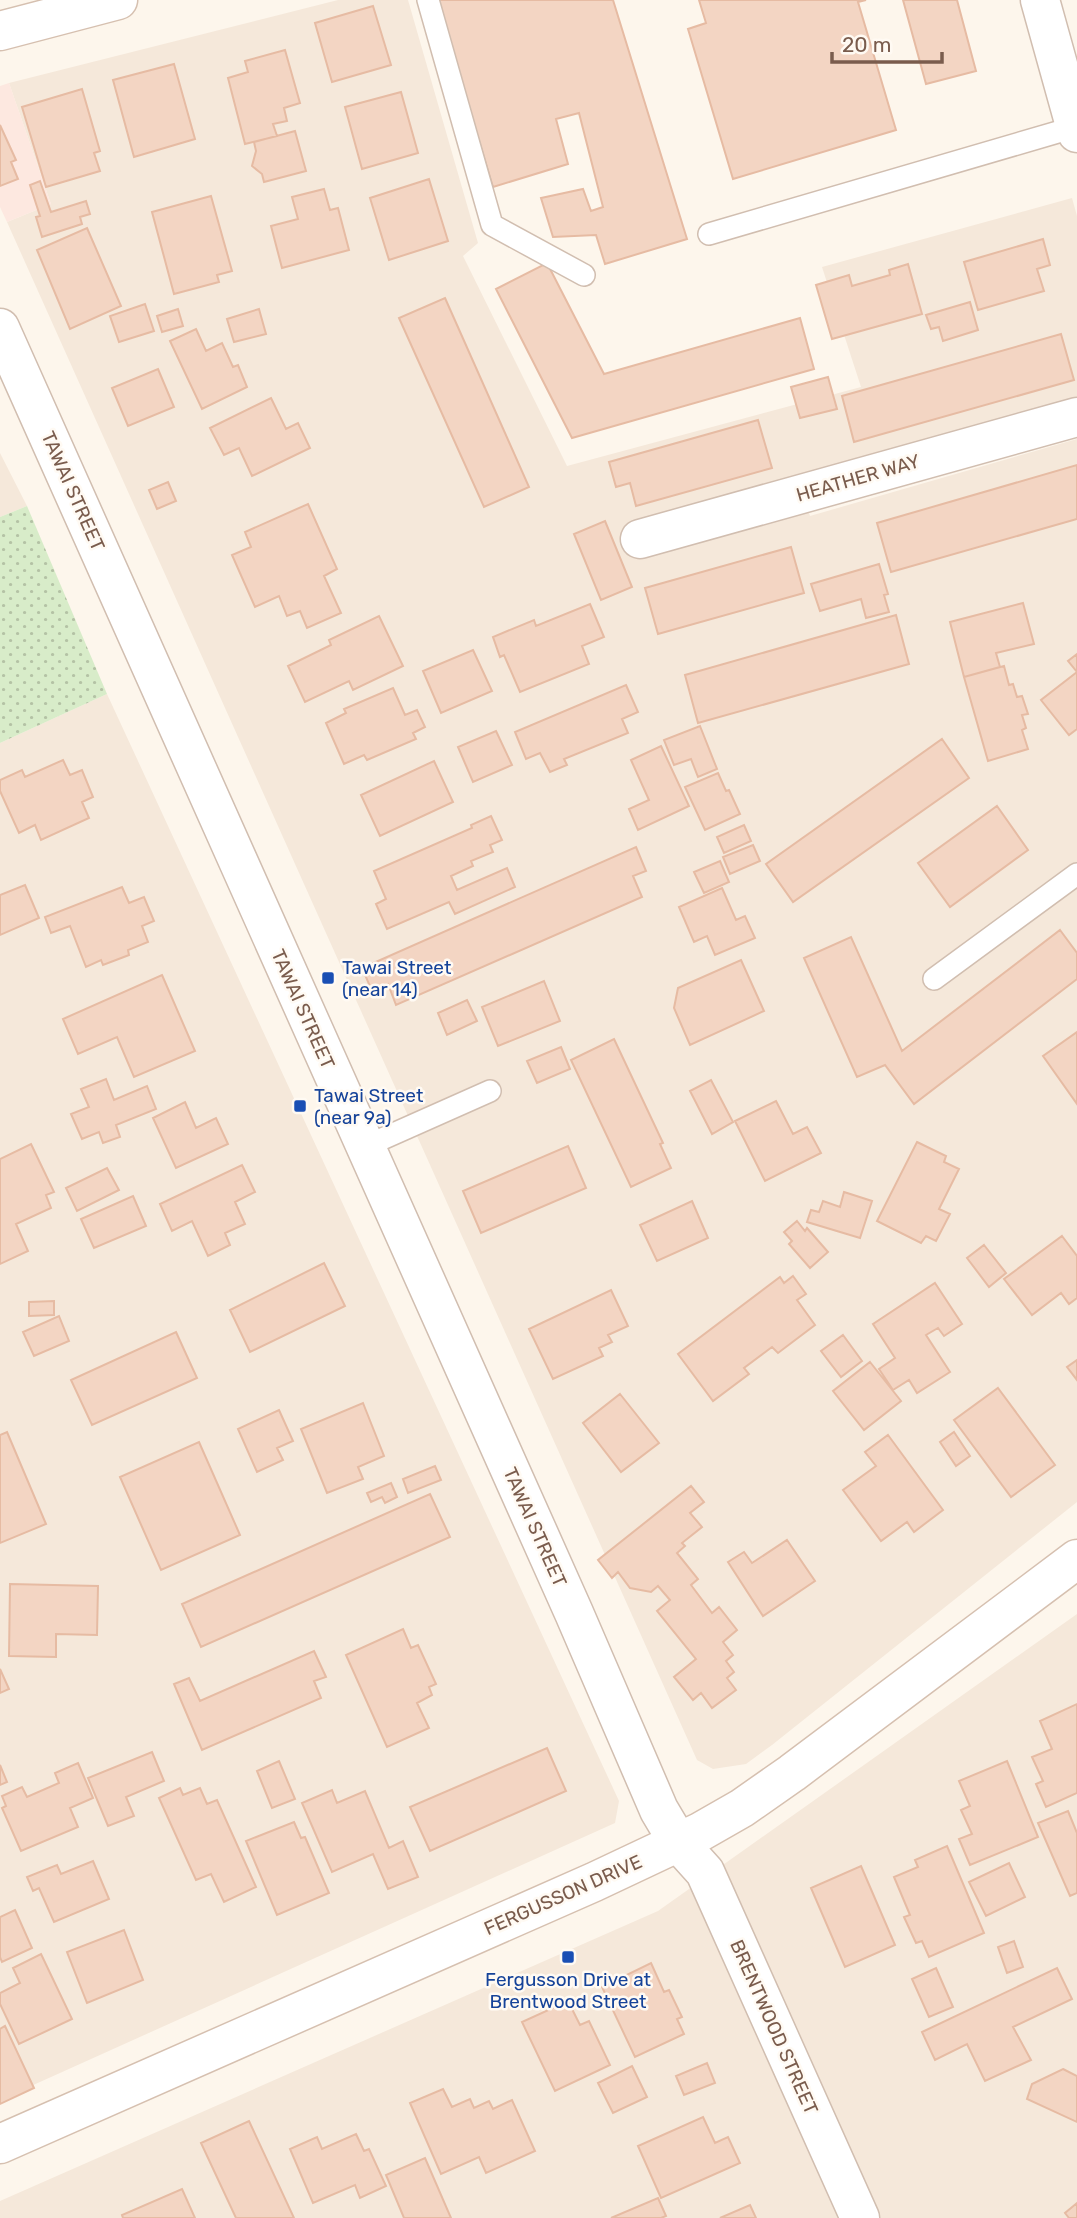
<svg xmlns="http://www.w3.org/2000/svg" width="1077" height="2218" font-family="Rubik,sans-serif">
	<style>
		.residential { fill: #f5e8da }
		.commercial { fill: #fde8e0 }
		.park { fill: url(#park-dots) }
		.building { fill: #f3d5c3; stroke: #e6bba3; stroke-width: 2 }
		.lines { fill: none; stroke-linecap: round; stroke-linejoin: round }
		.lane-casing { stroke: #d1beb0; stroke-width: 24 }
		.street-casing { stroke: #d1beb0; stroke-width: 41 }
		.secondary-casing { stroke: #d6c0b0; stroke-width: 41 }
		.lane { stroke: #fff; stroke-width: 21 }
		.street { stroke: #fff; stroke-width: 38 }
		.secondary { stroke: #fff; stroke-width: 38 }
		.transit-dot { fill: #1a4fb4; stroke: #fffaf3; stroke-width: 2.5 }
		.labels { text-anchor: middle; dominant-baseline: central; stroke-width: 5; stroke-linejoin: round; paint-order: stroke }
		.street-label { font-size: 19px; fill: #7a5c4d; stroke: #fffaf3 }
		.transit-label { font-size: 19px; fill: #164399; stroke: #fffaf3; text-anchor: start }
	</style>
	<defs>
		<pattern id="park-dots" width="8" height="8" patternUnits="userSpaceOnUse" patternTransform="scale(1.75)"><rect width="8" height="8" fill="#d8ecc9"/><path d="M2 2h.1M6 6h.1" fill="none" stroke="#b4c2a5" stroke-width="1.8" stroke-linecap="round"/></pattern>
	</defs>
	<rect width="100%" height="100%" fill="#fdf6ec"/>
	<!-- residential -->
	<path class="residential" d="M338 0H408L478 243 463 256 567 466 861 387 822 267 1072 198 1077 216V403L797 479 810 516 1077 439V1502L772 1745 746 1764 713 1769 697 1760 7 222 51 204 9 83Z
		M0 453 27 506 0 517Z
		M107 694 619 1801 615 1823 0 2100V743Z
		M1077 1614V2218H0V2201L658 1911Z"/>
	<!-- commercial -->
	<path class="commercial" d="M9 83 51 204 7 222 0 207V86Z"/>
	<!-- park -->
	<path class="park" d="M27 506 107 694 0 743V517Z"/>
	<!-- building -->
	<path class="building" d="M436 0H613L687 239 605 264 596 235 553 237 541 198 583 189 591 211 603 207 579 113 556 119 568 164 493 187Z
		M699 0H866L858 2 896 130 733 179 688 29 706 23Z
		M903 0H957L976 71 926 84Z
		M373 6 391 65 332 82 315 23Z
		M285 50 300 103 284 108 287 121 273 124 277 136 245 144 228 78 248 72 245 61Z
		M174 64 195 139 134 157 113 80Z
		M82 89 100 151 94 153 100 171 46 187 22 107Z
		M401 92 418 153 362 169 345 107Z
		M0 125 16 160 11 162 18 179 0 186Z
		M295 131 306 171 264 182 262 174 252 166 256 151 254 142Z
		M429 179 448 241 389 260 370 198Z
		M40 181 51 212 86 201 90 214 80 217 82 224 42 237 36 217 40 216 30 185Z
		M324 189 330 210 338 208 349 250 282 268 271 226 298 219 292 197Z
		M211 196 232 271 217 275 219 282 174 294 152 212Z
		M87 228 121 306 70 329 37 250Z
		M1043 239 1050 265 1037 269 1044 291 978 310 964 262Z
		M547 263 604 374 800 318 814 369 572 438 496 289Z
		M908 264 922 314 832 339 816 285 849 275 852 286 890 275 889 270Z
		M445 298 529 487 484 507 399 318Z
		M970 302 978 330 943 341 939 327 931 329 926 315Z
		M145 304 154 331 119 342 110 316Z
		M178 309 183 326 162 332 157 316Z
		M259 309 266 334 234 342 227 319Z
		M196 329 206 351 222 343 233 367 238 365 247 387 202 409 170 341Z
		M1061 334 1074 380 854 442 842 396Z
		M158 369 174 407 128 426 112 388Z
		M828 377 837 409 800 418 791 387Z
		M271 398 286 429 298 423 310 448 252 476 239 448 224 455 210 428Z
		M758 420 772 468 636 506 630 483 616 487 609 462Z
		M1077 465V519L891 572 877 523Z
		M168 482 176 501 157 509 149 490Z
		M308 504 337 569 324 576 341 613 307 628 300 611 287 616 279 596 255 607 232 555 251 547 245 532Z
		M605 521 632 587 601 600 574 534Z
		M791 547 804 593 658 634 645 588Z
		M879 564 888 594 884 595 889 612 866 618 861 599 820 611 811 584Z
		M1023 603 1034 644 996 653 1000 667 964 677 950 622Z
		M590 604 604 637 582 646 589 664 520 692 504 655 500 657 493 637 534 620 536 626Z
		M896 615 909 664 698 723 685 675Z
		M379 616 403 666 353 690 349 681 305 702 288 666 331 645 329 640Z
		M473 650 492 691 441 713 423 671Z
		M1077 654V672L1068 661Z
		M1004 666 1009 685 1013 684 1017 697 1022 696 1028 714 1022 715 1026 728 1022 730 1028 749 988 761 964 677Z
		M1077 672V729L1069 735 1041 700Z
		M626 685 638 712 622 719 628 733 564 759 567 765 550 772 540 753 526 759 515 732Z
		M393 688 405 715 417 710 425 727 413 733 416 739 367 760 364 755 344 764 326 723 346 713 344 709Z
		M700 726 717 769 698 777 691 759 674 765 664 740Z
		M496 731 512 765 473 782 458 747Z
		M942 739 969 778 793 902 766 864Z
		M661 746 689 806 638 830 629 809 649 800 631 760Z
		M63 760 70 775 82 770 93 797 82 802 89 818 41 840 35 825 19 833 0 791V780L22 770 25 777Z
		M434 761 453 802 380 836 361 795Z
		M718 773 726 791 729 790 740 814 705 830 685 787Z
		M997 806 1028 850 950 907 918 863Z
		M491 816 502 840 490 845 493 852 471 861 473 866 451 876 457 890 507 868 515 887 455 914 449 902 387 929 376 904 386 899 374 871 472 828 471 825Z
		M744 825 751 841 724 853 717 837Z
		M753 845 760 861 730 874 723 857Z
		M636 847 646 871 633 876 642 897 396 1005 388 984 372 991 362 968Z
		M720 861 729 882 704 893 694 872Z
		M25 885 39 918 0 935V895Z
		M122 887 129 903 144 897 154 921 142 926 148 942 128 950 129 955 103 965 101 960 86 967 70 926 51 933 45 917Z
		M722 888 736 920 745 916 755 938 715 955 707 936 694 942 679 907Z
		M1060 930 1077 953V979L914 1104 885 1065 857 1077 804 958 851 937 902 1051Z
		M741 960 764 1011 690 1045 674 1008 678 988Z
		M162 975 195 1051 134 1077 117 1037 78 1054 63 1019Z
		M544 981 560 1021 498 1046 482 1007Z
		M467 1000 477 1021 447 1035 438 1013Z
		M1077 1032V1104L1043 1056Z
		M614 1039 663 1143 660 1144 671 1168 631 1187 571 1060Z
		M561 1047 570 1069 537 1083 527 1061Z
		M106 1079 114 1100 147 1086 156 1109 116 1125 120 1137 103 1143 99 1132 82 1139 71 1114 89 1107 81 1089Z
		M711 1080 733 1122 712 1134 690 1091Z
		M776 1101 793 1134 807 1127 821 1153 765 1181 735 1121Z
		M185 1102 196 1128 216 1118 228 1144 176 1168 153 1118Z
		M917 1142 946 1156 944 1162 959 1169 939 1209 950 1214 936 1241 926 1236 921 1243 877 1221Z
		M31 1144 54 1192 46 1195 51 1208 16 1224 28 1251 0 1264V1159Z
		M568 1146 586 1188 481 1233 463 1191Z
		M242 1165 255 1192 235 1202 245 1224 225 1233 230 1245 208 1256 192 1221 172 1231 160 1204Z
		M107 1168 119 1190 77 1211 66 1188Z
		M844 1192 872 1201 860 1238 807 1222 811 1210 819 1212 823 1201 840 1207Z
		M133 1196 146 1226 94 1248 81 1219Z
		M692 1201 708 1238 657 1261 640 1225Z
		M797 1221 805 1231 807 1228 828 1252 810 1268 789 1244 792 1241 784 1232Z
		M1062 1236 1077 1256V1298L1069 1304 1061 1293 1032 1315 1004 1279Z
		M984 1245 1006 1273 989 1287 967 1258Z
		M324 1263 345 1306 250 1352 230 1310Z
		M793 1276 806 1294 797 1300 815 1325 778 1353 772 1347 744 1368 749 1374 713 1401 678 1354 780 1277 784 1283Z
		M935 1283 962 1324 944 1336 938 1328 926 1335 950 1372 917 1393 909 1380 893 1390 879 1369 895 1358 873 1324Z
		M611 1290 628 1326 608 1335 612 1342 599 1348 603 1356 553 1379 529 1329Z
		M54 1301V1315L29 1316V1302Z
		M59 1316 69 1341 34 1356 23 1332Z
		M176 1332 197 1378 92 1425 71 1380Z
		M843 1335 862 1361 841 1377 821 1351Z
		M1077 1360V1380L1067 1367Z
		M870 1362 901 1401 864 1430 833 1391Z
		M998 1388 1055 1465 1011 1497 954 1420Z
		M620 1394 659 1443 621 1472 583 1423Z
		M363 1403 384 1456 358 1467 363 1479 327 1493 301 1429Z
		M279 1410 293 1441 277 1448 283 1460 257 1472 238 1429Z
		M7 1432 46 1524 0 1543V1435Z
		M954 1432 970 1456 956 1466 940 1442Z
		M888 1435 943 1510 914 1532 907 1522 881 1541 843 1490 876 1466 865 1452Z
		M199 1442 240 1535 161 1570 120 1477Z
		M435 1466 441 1480 408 1493 403 1479Z
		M391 1483 397 1497 385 1503 382 1497 371 1502 367 1493Z
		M691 1486 704 1502 690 1513 702 1527 682 1543 685 1546 677 1553 698 1579 691 1585 712 1613 719 1607 737 1630 723 1642 733 1655 726 1661 734 1672 727 1678 736 1690 712 1708 701 1693 693 1700 674 1677 696 1659 657 1611 670 1600 658 1586 651 1592 630 1588 618 1572 612 1578 598 1560Z
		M430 1494 450 1537 201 1647 182 1604Z
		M787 1540 815 1581 763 1616 728 1562 744 1552 752 1563Z
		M10 1584 98 1586 97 1635 56 1634V1657L9 1656Z
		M403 1629 411 1648 418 1645 436 1684 429 1687 432 1695 417 1703 429 1728 387 1747 346 1655Z
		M314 1651 326 1677 314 1681 321 1698 202 1750 174 1684 189 1678 200 1701Z
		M0 1669 9 1689 0 1693Z
		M1077 1704V1793L1046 1807 1036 1784 1043 1781 1032 1757 1052 1749 1040 1721Z
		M547 1748 566 1791 430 1851 410 1807Z
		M152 1752 164 1781 126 1797 134 1816 108 1826 88 1778Z
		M279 1761 295 1799 272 1808 257 1771Z
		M1007 1761 1038 1837 970 1865 959 1839 972 1834 961 1810 970 1806 959 1781Z
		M78 1763 93 1798 70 1808 78 1827 21 1851 2 1808 6 1806 2 1796 22 1787 27 1797 59 1783 55 1773Z
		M0 1765 7 1782 0 1785Z
		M180 1788 183 1795 200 1788 207 1804 217 1800 256 1887 224 1902 211 1874 196 1880 159 1798Z
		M332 1790 337 1803 365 1791 389 1848 403 1841 418 1877 388 1889 373 1854 332 1872 302 1803Z
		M1068 1811 1077 1833V1893L1070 1896 1038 1823Z
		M294 1822 301 1838 305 1837 329 1893 277 1915 246 1841Z
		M947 1846 984 1933 929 1957 922 1941 916 1943 904 1917 910 1915 894 1877 918 1867 915 1860Z
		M93 1861 109 1899 54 1922 39 1888 33 1891 27 1877 57 1865 61 1874Z
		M1009 1863 1025 1897 986 1916 969 1882Z
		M861 1866 895 1945 845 1967 811 1888Z
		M15 1910 32 1948 2 1962 0 1957V1917Z
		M124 1930 143 1980 87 2003 67 1952Z
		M1014 1941 1023 1967 1007 1973 998 1947Z
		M41 1954 72 2019 19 2044 0 2004V1993L20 1983 13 1968Z
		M651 1963 664 1992 669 1990 682 2017 677 2019 684 2034 635 2057 602 1987Z
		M936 1968 953 2007 929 2017 912 1979Z
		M1057 1968 1072 1999 1013 2027 1031 2060 985 2081 967 2044 935 2060 922 2032Z
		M568 2001 580 2025 589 2021 610 2065 555 2091 522 2022Z
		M5 2026 34 2088 0 2104V2029Z
		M707 2063 715 2083 684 2095 676 2076Z
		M632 2066 647 2097 613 2113 598 2083Z
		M1063 2069 1077 2076V2122L1027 2099 1032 2084Z
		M443 2089 452 2107 470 2099 474 2108 489 2101 493 2109 512 2100 535 2151 486 2173 479 2157 441 2174 410 2103Z
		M703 2117 715 2143 728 2137 740 2163 661 2198 638 2146Z
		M249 2121 294 2218H236L201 2143Z
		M356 2134 364 2151 369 2149 386 2186 360 2198 355 2185 313 2203 290 2149 317 2137 322 2149Z
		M425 2158 451 2218H404L386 2175Z
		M182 2189 195 2218H123L122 2215Z
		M658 2198 666 2216 661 2218H611Z
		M1077 2203V2218H1069L1065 2213Z
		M750 2205 756 2218H720Z"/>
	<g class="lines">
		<defs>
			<path id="lane" d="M428 0 492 225 584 275
				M709 234 1075 127
				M934 979 1077 874
				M364 1147 490 1091"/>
			<path id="street" d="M1040 0 1077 133
				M0 328 574 1613 659 1810 678 1842 705 1872 860 2218
				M640 539 1077 417"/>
			<path id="secondary" d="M0 31 118 0
				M0 2144 594 1882 700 1832 742 1808 792 1773 1077 1559"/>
		</defs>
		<!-- lane casing -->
		<use href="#lane" class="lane-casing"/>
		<!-- street casing -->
		<use href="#street" class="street-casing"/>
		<!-- secondary casing -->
		<use href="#secondary" class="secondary-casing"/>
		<!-- lane -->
		<use href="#lane" class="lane"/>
		<!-- street -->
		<use href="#street" class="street"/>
		<!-- secondary -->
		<use href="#secondary" class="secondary"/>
	</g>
	<!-- markers -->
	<g class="transit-dot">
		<rect x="321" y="971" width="14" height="14" rx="3.5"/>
		<rect x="293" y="1099" width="14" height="14" rx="3.5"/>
		<rect x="561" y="1950" width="14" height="14" rx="3.5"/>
	</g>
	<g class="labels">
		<!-- street labels -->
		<g class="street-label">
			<text transform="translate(858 478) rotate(-16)">HEATHER WAY</text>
			<text transform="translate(73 491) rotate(66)">TAWAI STREET</text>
			<text transform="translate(303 1009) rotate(66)">TAWAI STREET</text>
			<text transform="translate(535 1527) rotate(66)">TAWAI STREET</text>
			<text transform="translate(563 1895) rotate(-24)">FERGUSSON DRIVE</text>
			<text transform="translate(774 2027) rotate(66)">BRENTWOOD STREET</text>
		</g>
		<!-- transit labels -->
		<g class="transit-label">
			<text x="342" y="967">Tawai Street<tspan x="342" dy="22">(near 14)</tspan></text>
			<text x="314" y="1095">Tawai Street<tspan x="314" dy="22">(near 9a)</tspan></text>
			<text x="568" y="1979" text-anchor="middle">Fergusson Drive at<tspan x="568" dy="22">Brentwood Street</tspan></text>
		</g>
	</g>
	<!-- scale -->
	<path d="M832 52v10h110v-10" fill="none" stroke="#7a5c4d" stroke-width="3.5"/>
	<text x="842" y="52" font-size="21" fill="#7a5c4d" stroke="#fffaf3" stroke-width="5" paint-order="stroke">20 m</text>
</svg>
